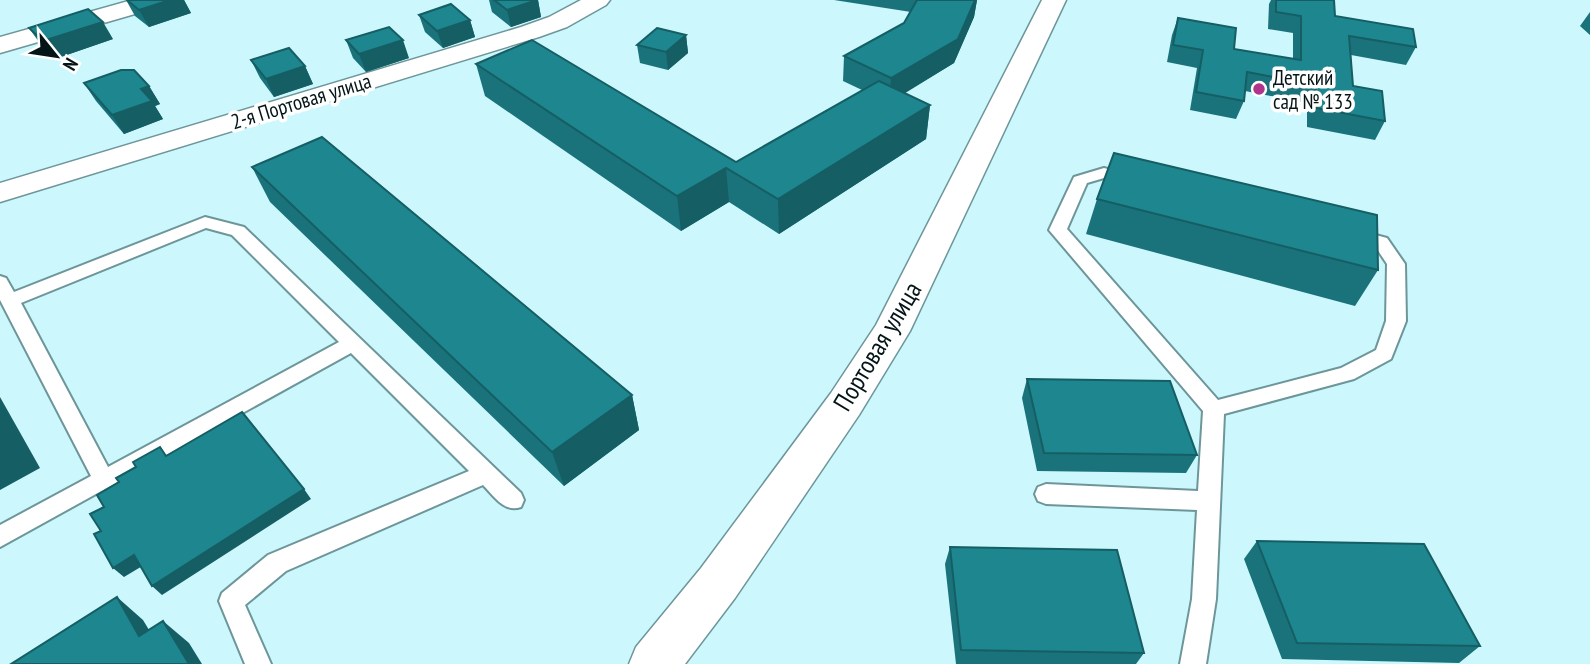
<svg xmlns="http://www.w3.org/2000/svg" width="1590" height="664" font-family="'PT Sans Narrow',sans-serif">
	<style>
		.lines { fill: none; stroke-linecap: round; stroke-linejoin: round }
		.lane-casing { stroke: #6d969a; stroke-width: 4 }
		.street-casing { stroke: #6d969a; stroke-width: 3 }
		.lane { fill: #fff; fill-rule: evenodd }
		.street { fill: #fff; fill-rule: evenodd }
		.wall { fill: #1a737b }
		.shaded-wall { fill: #155e64 }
		.building { fill: #1e868f; stroke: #155e64; stroke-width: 2 }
		.poi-dot { fill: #ae358a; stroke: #fff; stroke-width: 2.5 }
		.labels { text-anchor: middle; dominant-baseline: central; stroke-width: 7; stroke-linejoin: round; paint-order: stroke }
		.far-poi-label { font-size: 21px; fill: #051517; stroke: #fff; text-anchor: start }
		.far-street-label { font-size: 21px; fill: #051517; stroke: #fff }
		.street-label { font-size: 26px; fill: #051517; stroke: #fff }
	</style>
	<rect width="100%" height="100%" fill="#ccf7fc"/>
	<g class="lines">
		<defs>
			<path id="lane" d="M1104 168 1136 177 1138 180 1130 185 1104 178 1087 183 1067 229 1218 400 1341 368 1376 350 1386 321 1387 264 1375 246 1347 239 1344 235 1347 231 1353 229 1387 238 1405 264 1406 321 1391 359 1354 379 1224 414 1216 599 1206 664H1180L1192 599 1197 510 1046 504 1038 501 1035 494 1038 487 1046 484 1198 491 1203 411 1049 230 1074 177Z
				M205 217 244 227 521 493 524 500 521 507C504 513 494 496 483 485L286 571 245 605 271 664H245L219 601 222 593 268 555 469 471 351 353 0 547V525L91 476 0 300V276L6 278 14 292ZM206 228 232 235 339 342 108 467 21 303Z"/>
			<path id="street" d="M132 0H170L166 5 0 53V37Z
				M581 0H610L606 5 567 27 539 37 0 202V183L521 27 549 17Z
				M1042 0H1066L910 331 859 415 735 598 685 664H629L636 647 701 568 831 393 876 325Z"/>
		</defs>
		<!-- lane casing -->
		<use href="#lane" class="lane-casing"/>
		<!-- street casing -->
		<use href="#street" class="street-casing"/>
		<!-- lane -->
		<use href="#lane" class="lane"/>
		<!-- street -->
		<use href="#street" class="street"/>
	</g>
	<!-- wall -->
	<path class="wall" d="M126 0H184L191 13 149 27 135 16Z
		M489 0H538L541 17 511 27 492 12Z
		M834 0H977L974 17 954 63 904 93 930 105 926 139 779 234 729 202 681 231 485 96 476 64 736 162 862 90 843 81 844 56 904 23 911 12Z
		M1271 0H1334L1335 16 1416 47 1406 65 1351 55 1353 86 1385 121 1375 140 1307 127V103L1245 91 1244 101 1236 119 1190 110 1197 68 1167 62 1172 35 1178 18 1234 49 1293 59V33L1268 29 1269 4Z
		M1590 12V35L1580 26Z
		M419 15 470 20 475 37 443 48 425 32Z
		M29 28 113 39 55 59 41 45Z
		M686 35 688 53 668 70 640 63 637 45Z
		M346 40 409 58 366 72 353 58Z
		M251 60 305 66 313 84 274 97 260 78Z
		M84 83 149 86 160 104 155 106 163 119 124 134 96 101Z
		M252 167 632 395 639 430 564 486 270 202Z
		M1097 199 1378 270 1355 306 1086 234Z
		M1027 379 1197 455 1186 473 1037 471 1022 398Z
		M1257 541 1480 646 1459 663 1282 659 1244 559Z
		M950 547 1144 653 1136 664H956L945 564Z"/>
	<!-- shaded-wall -->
	<path class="shaded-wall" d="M170 0H184L191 13 149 27 139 10Z
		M538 0 541 17 511 27 507 10Z
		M975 0H977L974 17 954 63 889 103 891 78Z
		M470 20 475 37 443 48 437 31Z
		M103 22 113 39 55 59 43 41Z
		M686 35 688 53 668 70 666 52Z
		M403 40 409 58 366 72 359 54Z
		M305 66 313 84 274 97 266 79Z
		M149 86 160 104 155 106 163 119 124 134 112 115 141 89Z
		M930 105 926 139 779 234 778 199Z
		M726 168 729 202 681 231 677 196Z
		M632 395 639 430 564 486 552 452Z
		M0 397 40 468 0 490Z
		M304 489 311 499 162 595 152 586Z
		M134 555 144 565 124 577 113 568Z
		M117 597 143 620 166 658 139 636Z
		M163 621 189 643 202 664H189Z"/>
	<!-- building -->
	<path class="building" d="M127 0H170L139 10Z
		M494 0H537L507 10Z
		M917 0H975L958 39 891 78 844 56 904 23Z
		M1276 0H1334L1335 16 1413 29 1416 47 1349 36 1353 86 1382 91 1385 121 1316 108V85L1247 72 1244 101 1196 92 1203 50 1173 45 1178 18 1236 28 1234 49 1301 60V16L1276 12Z
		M451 4 470 20 437 31 419 15Z
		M88 9 103 22 43 41 29 28Z
		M389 27 403 40 359 54 346 40Z
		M657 28 686 35 666 52 637 45Z
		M532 40 736 162 879 81 930 105 778 199 726 168 677 196 476 64Z
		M289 48 305 66 266 79 251 60Z
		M121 70H134L149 86 141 89 152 101 112 115 84 83Z
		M322 137 632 395 552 452 252 167Z
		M1114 153 1377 215 1378 270 1097 199Z
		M1027 379 1170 381 1197 455 1044 453Z
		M242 412 304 489 152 586 134 555 113 568 94 534 101 531 90 514 104 507 97 495 119 482 116 478 136 467 133 462 160 447 166 456Z
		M1257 541 1424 544 1480 646 1297 643Z
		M950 547 1117 550 1144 653 961 650Z
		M117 597 139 636 163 621 189 664H11Z"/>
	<!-- markers -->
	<circle class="poi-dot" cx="1259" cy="89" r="7"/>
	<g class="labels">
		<!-- far-poi labels -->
		<g class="far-poi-label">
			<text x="1273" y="77">Детский<tspan x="1273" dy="24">сад № 133</tspan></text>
		</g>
		<!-- far-street labels -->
		<g class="far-street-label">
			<text transform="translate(301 101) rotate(-17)">2-я Портовая улица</text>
		</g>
		<!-- street labels -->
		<g class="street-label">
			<text transform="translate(877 346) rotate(-59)">Портовая улица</text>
		</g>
	</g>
	<!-- north arrow -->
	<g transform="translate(56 56) rotate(120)" stroke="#ffffff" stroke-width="5" paint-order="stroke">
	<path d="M0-5L12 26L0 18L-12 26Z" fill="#051517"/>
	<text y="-10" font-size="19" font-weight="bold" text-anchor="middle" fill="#051517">N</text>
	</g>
</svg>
